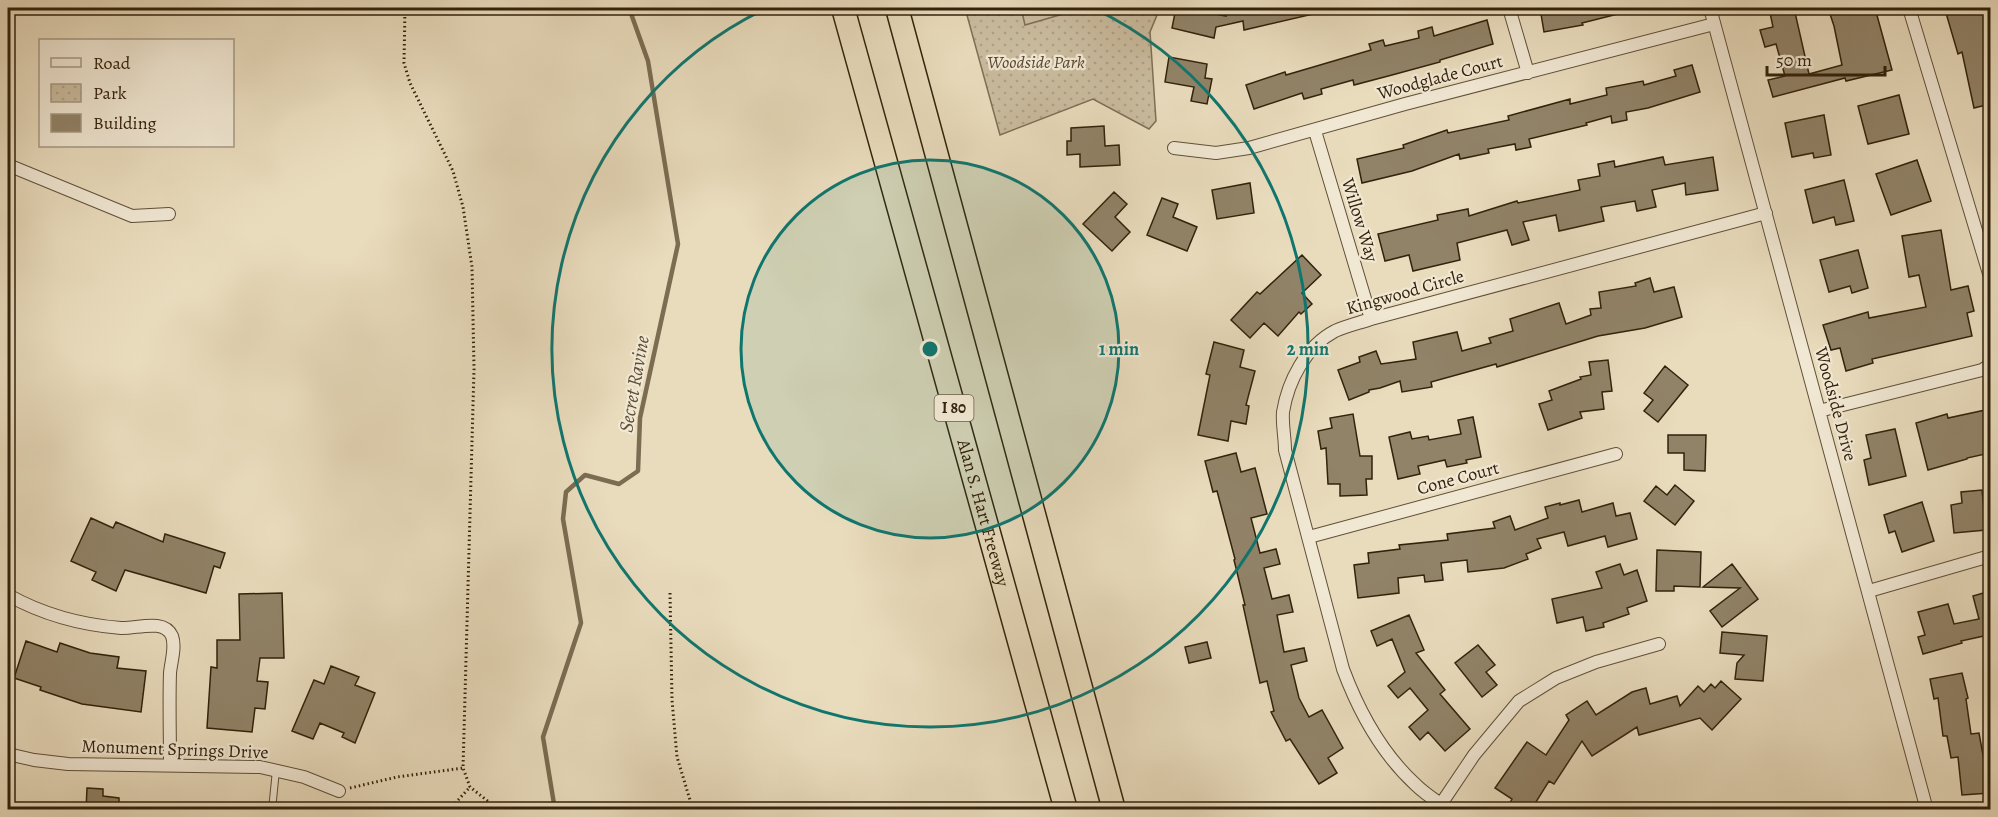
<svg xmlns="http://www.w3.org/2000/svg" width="1998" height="817" font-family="Alegreya,serif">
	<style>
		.park { fill: url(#park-dots); stroke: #7e6f56; stroke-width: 1.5 }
		.pitch { fill: #cabc9f; stroke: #7e6f56; stroke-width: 1.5 }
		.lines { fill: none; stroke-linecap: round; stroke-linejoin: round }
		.stream { stroke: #7b6c52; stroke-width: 4.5 }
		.building { fill: #918368; stroke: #32220c; stroke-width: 1.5 }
		.lane-casing { stroke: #605038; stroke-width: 8 }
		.street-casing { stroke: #605038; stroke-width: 14 }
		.highway-casing { stroke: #32220c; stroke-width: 25 }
		.path { stroke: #32220c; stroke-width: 3; stroke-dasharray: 1.5 3; stroke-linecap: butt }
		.lane { stroke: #f1e8d4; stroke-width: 6 }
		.street { stroke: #f1e8d4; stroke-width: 12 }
		.highway { stroke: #e9dcbd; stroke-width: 22 }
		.ring { fill: none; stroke: #0f766e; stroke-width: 3 }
		.labels { text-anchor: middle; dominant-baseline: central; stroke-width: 4.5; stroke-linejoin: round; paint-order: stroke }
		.shield { fill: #f1e8d4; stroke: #6b5d48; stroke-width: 1.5 }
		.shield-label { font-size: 16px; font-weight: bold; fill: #32220c }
		.park-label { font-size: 18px; font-style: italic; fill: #584831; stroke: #f1e8d4 }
		.street-label { font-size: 18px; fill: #32220c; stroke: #f1e8d4 }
		.water-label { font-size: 20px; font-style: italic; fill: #5c4d35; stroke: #f1e8d4 }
		.centre { fill: #0f766e; stroke: #f1e8d4; stroke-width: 3 }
		.ring-label { font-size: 18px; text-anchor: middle; font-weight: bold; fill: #0f766e; stroke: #f1e8d4; stroke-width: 4.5; stroke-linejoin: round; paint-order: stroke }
	</style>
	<defs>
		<pattern id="park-dots" width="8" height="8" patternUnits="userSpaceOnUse" patternTransform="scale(1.5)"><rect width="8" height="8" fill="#cabc9f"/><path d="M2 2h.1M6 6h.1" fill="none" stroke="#aea188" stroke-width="1.8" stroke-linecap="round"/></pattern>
	</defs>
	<rect width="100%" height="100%" fill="#e9dcbd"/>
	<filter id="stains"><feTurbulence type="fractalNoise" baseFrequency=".00333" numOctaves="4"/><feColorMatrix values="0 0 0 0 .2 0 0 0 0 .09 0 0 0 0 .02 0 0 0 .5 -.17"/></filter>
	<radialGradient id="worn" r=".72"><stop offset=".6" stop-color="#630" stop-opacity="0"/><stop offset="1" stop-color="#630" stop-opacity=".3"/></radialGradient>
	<!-- park -->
	<path class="park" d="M965 8H1160L1150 32 1156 121 1149 129 1093 99 1000 135Z"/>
	<!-- pitch -->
	<path class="pitch" d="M1021 8H1084L1025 25Z"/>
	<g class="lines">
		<!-- stream -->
		<path class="stream" d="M555 810 543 737 581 623 563 519 566 492 585 475 619 484 638 471 640 418 678 244 648 61 629 8"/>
	</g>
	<!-- building -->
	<path class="building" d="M1176 8H1194L1193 10 1226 16 1224 8H1321L1322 12 1244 30 1243 21 1216 27 1214 38 1172 28Z
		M1540 8H1625L1626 12 1582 23 1583 25 1544 32Z
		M1769 8H1794L1809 74 1842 65 1834 26 1828 8H1875L1892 70 1846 81 1845 78 1773 97 1768 80 1785 76 1776 44 1765 47 1760 30 1773 27Z
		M1964 8H1987L1990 19V104L1974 108 1962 52 1958 54 1946 13Z
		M1487 20 1493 44 1440 60V62L1392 75 1354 85 1353 80 1321 89 1322 94 1304 99 1302 93 1254 109 1246 85 1285 72 1286 75 1371 50 1369 44 1383 40 1385 46 1419 38 1418 31 1432 27 1434 36Z
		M1169 57 1207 64 1205 78 1212 79 1207 104 1191 101 1194 87 1165 82Z
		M1692 65 1700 92 1648 108 1626 112 1627 120 1612 123 1611 116 1586 123 1587 125 1529 139 1531 147 1516 150 1515 144 1488 149 1489 153 1460 159 1459 154 1412 171 1362 183 1357 159 1404 148 1403 145 1447 130 1448 133 1509 120 1508 116 1570 99V104L1607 95 1606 88 1643 81 1644 85 1676 76 1674 70Z
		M1899 95 1909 134 1868 144 1858 106Z
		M1824 115 1831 155 1814 158 1813 153 1792 157 1785 123Z
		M1104 126 1105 146 1119 145 1120 165 1080 167V154L1067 155V141H1071V128Z
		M1663 157 1665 165 1713 157 1718 190 1686 195 1685 183 1652 190 1656 207 1637 211 1635 201 1601 207 1604 221 1559 231 1556 215 1523 222 1529 240 1512 245 1507 230 1457 243 1460 260 1413 271 1409 255 1385 261 1378 234 1438 220 1437 215 1468 209 1469 216 1517 201 1518 203 1580 190 1578 180 1600 176 1598 164 1614 161 1615 167Z
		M1917 160 1931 201 1891 215 1876 174Z
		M1844 180 1854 221 1836 225 1834 217 1813 223 1805 190Z
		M1250 183 1254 213 1217 219 1212 190Z
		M1114 192 1127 204 1115 217 1130 232 1112 251 1083 224Z
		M1162 198 1178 204 1173 217 1197 227 1187 251 1147 235Z
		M1941 230 1951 290 1968 286 1974 311 1967 313 1972 336 1872 359 1873 363 1846 371 1840 348 1831 350 1823 325 1868 312 1869 318 1926 307 1919 275 1909 277 1902 236Z
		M1858 250 1868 288 1852 293 1850 286 1829 292 1820 260Z
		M1302 255 1321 275 1302 293 1312 304 1301 314 1299 312 1278 336 1264 323 1250 338 1231 320 1257 292 1260 294Z
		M1650 278 1654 292 1674 287 1682 317 1645 328 1598 336 1497 367 1496 364 1431 382 1432 387 1402 392 1400 381 1380 388 1369 390V392L1349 400 1338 370 1360 362 1359 357 1376 351 1381 364 1416 359 1413 342 1457 332 1462 351 1491 343 1489 338 1513 331 1510 319 1559 303 1566 324 1591 315 1590 309 1601 308 1599 292 1636 286 1635 283Z
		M1214 342 1244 350 1240 367 1255 371 1246 405 1249 406 1246 424 1231 421 1228 441 1198 435 1210 375 1206 374Z
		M1608 360 1612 391 1602 392 1604 409 1580 412 1582 418 1548 430 1539 404 1552 400 1549 391 1581 379 1580 377 1591 375 1589 362Z
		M1665 366 1688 385 1658 422 1644 411 1653 400 1644 393Z
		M1990 409V453L1967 458V459L1928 470 1916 423 1947 414 1948 418Z
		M1353 414 1360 456H1372V479H1366L1367 495 1340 496V484H1328L1326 448 1321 449 1318 431 1332 428 1330 418Z
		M1473 417 1481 457 1466 460 1467 463 1447 467 1445 460 1418 466 1420 474 1398 479 1389 437 1410 432 1412 439 1428 436 1429 440 1461 434 1458 420Z
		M1895 429 1906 476 1869 485 1864 460 1871 458 1866 435Z
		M1668 435H1706L1705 471 1684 470V453H1668Z
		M1236 453 1241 472 1255 468 1267 514 1251 518 1260 553 1276 549 1280 564 1264 568 1272 599 1289 595 1293 612 1277 615 1284 652 1304 648 1307 661 1291 665 1299 698 1309 717 1322 710 1343 748 1328 758 1337 773 1319 784 1290 739 1286 741 1271 712 1274 711 1267 681 1260 683 1243 605H1245L1234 560 1235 559 1217 491 1213 492 1205 461Z
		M1675 485 1694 501 1675 525 1644 501 1656 486 1667 495Z
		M1982 490 1986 530 1954 533 1951 505 1962 503 1961 492Z
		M1579 500 1582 512 1613 503 1616 516 1630 513 1637 539 1608 547 1605 536 1568 546 1564 532 1537 539 1541 548 1526 554 1528 559 1504 568 1468 572 1467 560 1441 563 1443 580 1425 582 1424 575 1398 578 1399 593 1358 598 1354 565 1369 563 1368 553 1400 549 1399 545 1448 540 1447 534 1495 528 1493 522 1510 516 1515 530 1548 518 1545 507 1560 503V505Z
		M1922 502 1934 541 1902 552 1895 531 1889 533 1884 515Z
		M91 518 113 528 116 522 163 542 165 534 225 553 220 568 214 566 206 593 125 570 116 591 92 580 96 572 71 561Z
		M1657 550 1701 552 1700 587 1674 586V591H1656Z
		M1620 564 1624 575 1637 570 1647 601 1627 608 1629 614 1603 623 1604 627 1586 631 1583 617 1557 623 1552 599 1602 588 1596 572Z
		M1732 564 1758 599 1722 627 1710 611 1740 588 1703 587Z
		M1990 591V645L1987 646 1984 636 1961 641 1962 643 1923 654 1918 637 1925 635 1918 612 1948 604 1954 624 1979 619 1973 596Z
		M282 593 284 658H260L257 681 268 682 265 709 255 708 252 732 207 728 211 667 217 668V640H240L239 594Z
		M1409 615 1424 650 1416 653 1445 690 1440 694 1470 729 1445 751 1428 732 1420 740 1409 727 1428 710 1410 688 1398 698 1388 686 1405 672 1392 639 1377 646 1371 631Z
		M1722 632 1767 636 1763 681 1735 679 1737 663 1744 655 1720 653Z
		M26 641 57 652 60 643 90 653 119 657 117 668 146 671 141 712 82 704 40 690 41 687 14 678Z
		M1207 642 1211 658 1189 663 1185 647Z
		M1478 645 1495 665 1486 672 1497 685 1482 697 1455 663Z
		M331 666 359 677 355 685 375 693 355 743 342 737 344 733 320 723 313 739 292 731 314 680 324 684Z
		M1962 673 1968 698 1966 699 1971 734 1979 733 1985 766H1988L1990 793 1962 795 1958 757 1951 758 1947 736H1943L1938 698 1934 699 1930 679Z
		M1721 681 1741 699 1712 730 1700 718 1639 735 1637 727 1592 756 1582 741 1554 784 1549 781 1531 810H1506L1512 799 1495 788 1527 742 1546 755 1569 720 1566 715 1587 701 1596 715 1632 692 1646 688 1650 704 1677 696 1680 706 1698 686 1704 692 1711 684 1715 688Z
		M87 788 103 789V796L119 798V810H86Z"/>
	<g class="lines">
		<defs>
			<path id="lane" d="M272 810 276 770"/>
			<path id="street" d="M1509 8 1528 73
				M1710 8 1927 810
				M1909 8 1990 277
				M1315 131 1371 319
				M1174 148 1216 153 1249 148 1405 104 1714 24
				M8 165 132 216 169 214
				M1819 411 1982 370 1990 365
				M1309 537 1616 454
				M1869 591 1990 556
				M8 595C42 614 82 625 121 628 136 629 164 618 172 636 176 647 171 662 170 673 169 703 170 734 170 765
				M8 754 34 760 68 764 260 767 304 777 339 791
				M1437 810 1474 755 1519 701 1556 678 1596 662 1659 644
				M1449 810C1438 802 1425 794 1416 785 1381 753 1359 712 1343 669L1285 450C1285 438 1282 424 1283 412 1288 381 1306 346 1335 331 1346 326 1359 323 1371 319L1766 213"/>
			<g id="highway">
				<path id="s1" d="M843 8 1066 810"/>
				<path d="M897 8 1114 810"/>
			</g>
		</defs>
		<!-- lane casing -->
		<use href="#lane" class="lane-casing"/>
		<!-- street casing -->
		<use href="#street" class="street-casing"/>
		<!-- highway casing -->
		<use href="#highway" class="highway-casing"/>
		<!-- path -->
		<path class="path" d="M405 8 404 63 410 83 453 171 463 207 472 267 474 369 463 768 470 787 499 810
			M670 593 672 700 677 757 693 810
			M350 788 397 777 463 768
			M449 810 470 787"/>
		<!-- lane -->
		<use href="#lane" class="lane"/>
		<!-- street -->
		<use href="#street" class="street"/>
		<!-- highway -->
		<use href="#highway" class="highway"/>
	</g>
	<!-- distance rings -->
	<circle cx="930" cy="349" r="189" fill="#0f766e" fill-opacity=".12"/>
	<g class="ring">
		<circle cx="930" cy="349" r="189"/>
		<path d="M1093 8A378 378 0 1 1 767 8"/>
	</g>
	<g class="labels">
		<!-- shield labels -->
		<rect class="shield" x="934.5" y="395" width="39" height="26" rx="4.5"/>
		<g class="shield-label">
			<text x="954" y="408">I 80</text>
		</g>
		<!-- park labels -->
		<g class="park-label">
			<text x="1036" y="62">Woodside Park</text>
		</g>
		<!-- street labels -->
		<g class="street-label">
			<text transform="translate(1440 77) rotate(-15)">Woodglade Court</text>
			<text transform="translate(1360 220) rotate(73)">Willow Way</text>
			<text transform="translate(1405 292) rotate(-16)">Kingwood Circle</text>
			<text transform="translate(1836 404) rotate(75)">Woodside Drive</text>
			<text transform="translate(1458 478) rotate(-15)">Cone Court</text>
			<text stroke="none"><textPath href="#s1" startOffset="524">Alan S. Hart Freeway</textPath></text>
			<text transform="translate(175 749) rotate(2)">Monument Springs Drive</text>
		</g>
		<!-- water labels -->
		<g class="water-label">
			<text transform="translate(634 384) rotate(-80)">Secret Ravine</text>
		</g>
	</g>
	<circle cx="930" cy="349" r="9" class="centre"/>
	<g class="ring-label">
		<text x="1119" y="355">1 min</text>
		<text x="1308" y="355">2 min</text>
	</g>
	<!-- margin -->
	<rect width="1998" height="817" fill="none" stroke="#e9dcbd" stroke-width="30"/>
	<rect x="9" y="9" width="1980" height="799" fill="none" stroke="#32220c" stroke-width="3"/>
	<rect x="15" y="15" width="1968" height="787" fill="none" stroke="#32220c" stroke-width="1.5"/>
	<!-- legend -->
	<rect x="39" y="39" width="195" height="108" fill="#f1e8d4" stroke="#a59984" stroke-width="1.5"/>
	<rect x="51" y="58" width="30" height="9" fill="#f1e8d4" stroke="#a59984" stroke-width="1.5"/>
	<text x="93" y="69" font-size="18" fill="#32220c">Road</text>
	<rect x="51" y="84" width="30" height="18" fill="url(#park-dots)" stroke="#a59984" stroke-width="1.5"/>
	<text x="93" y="99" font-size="18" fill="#32220c">Park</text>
	<rect x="51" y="114" width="30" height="18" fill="#918368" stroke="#a59984" stroke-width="1.5"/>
	<text x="93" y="129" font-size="18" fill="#32220c">Building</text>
	<!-- scale -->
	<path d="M1767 66v9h118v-9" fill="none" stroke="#32220c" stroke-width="3"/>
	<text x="1776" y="66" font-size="18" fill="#32220c" stroke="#f1e8d4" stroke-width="4.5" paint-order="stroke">50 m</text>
	<rect width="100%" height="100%" filter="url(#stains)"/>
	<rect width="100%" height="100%" fill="url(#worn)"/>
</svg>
